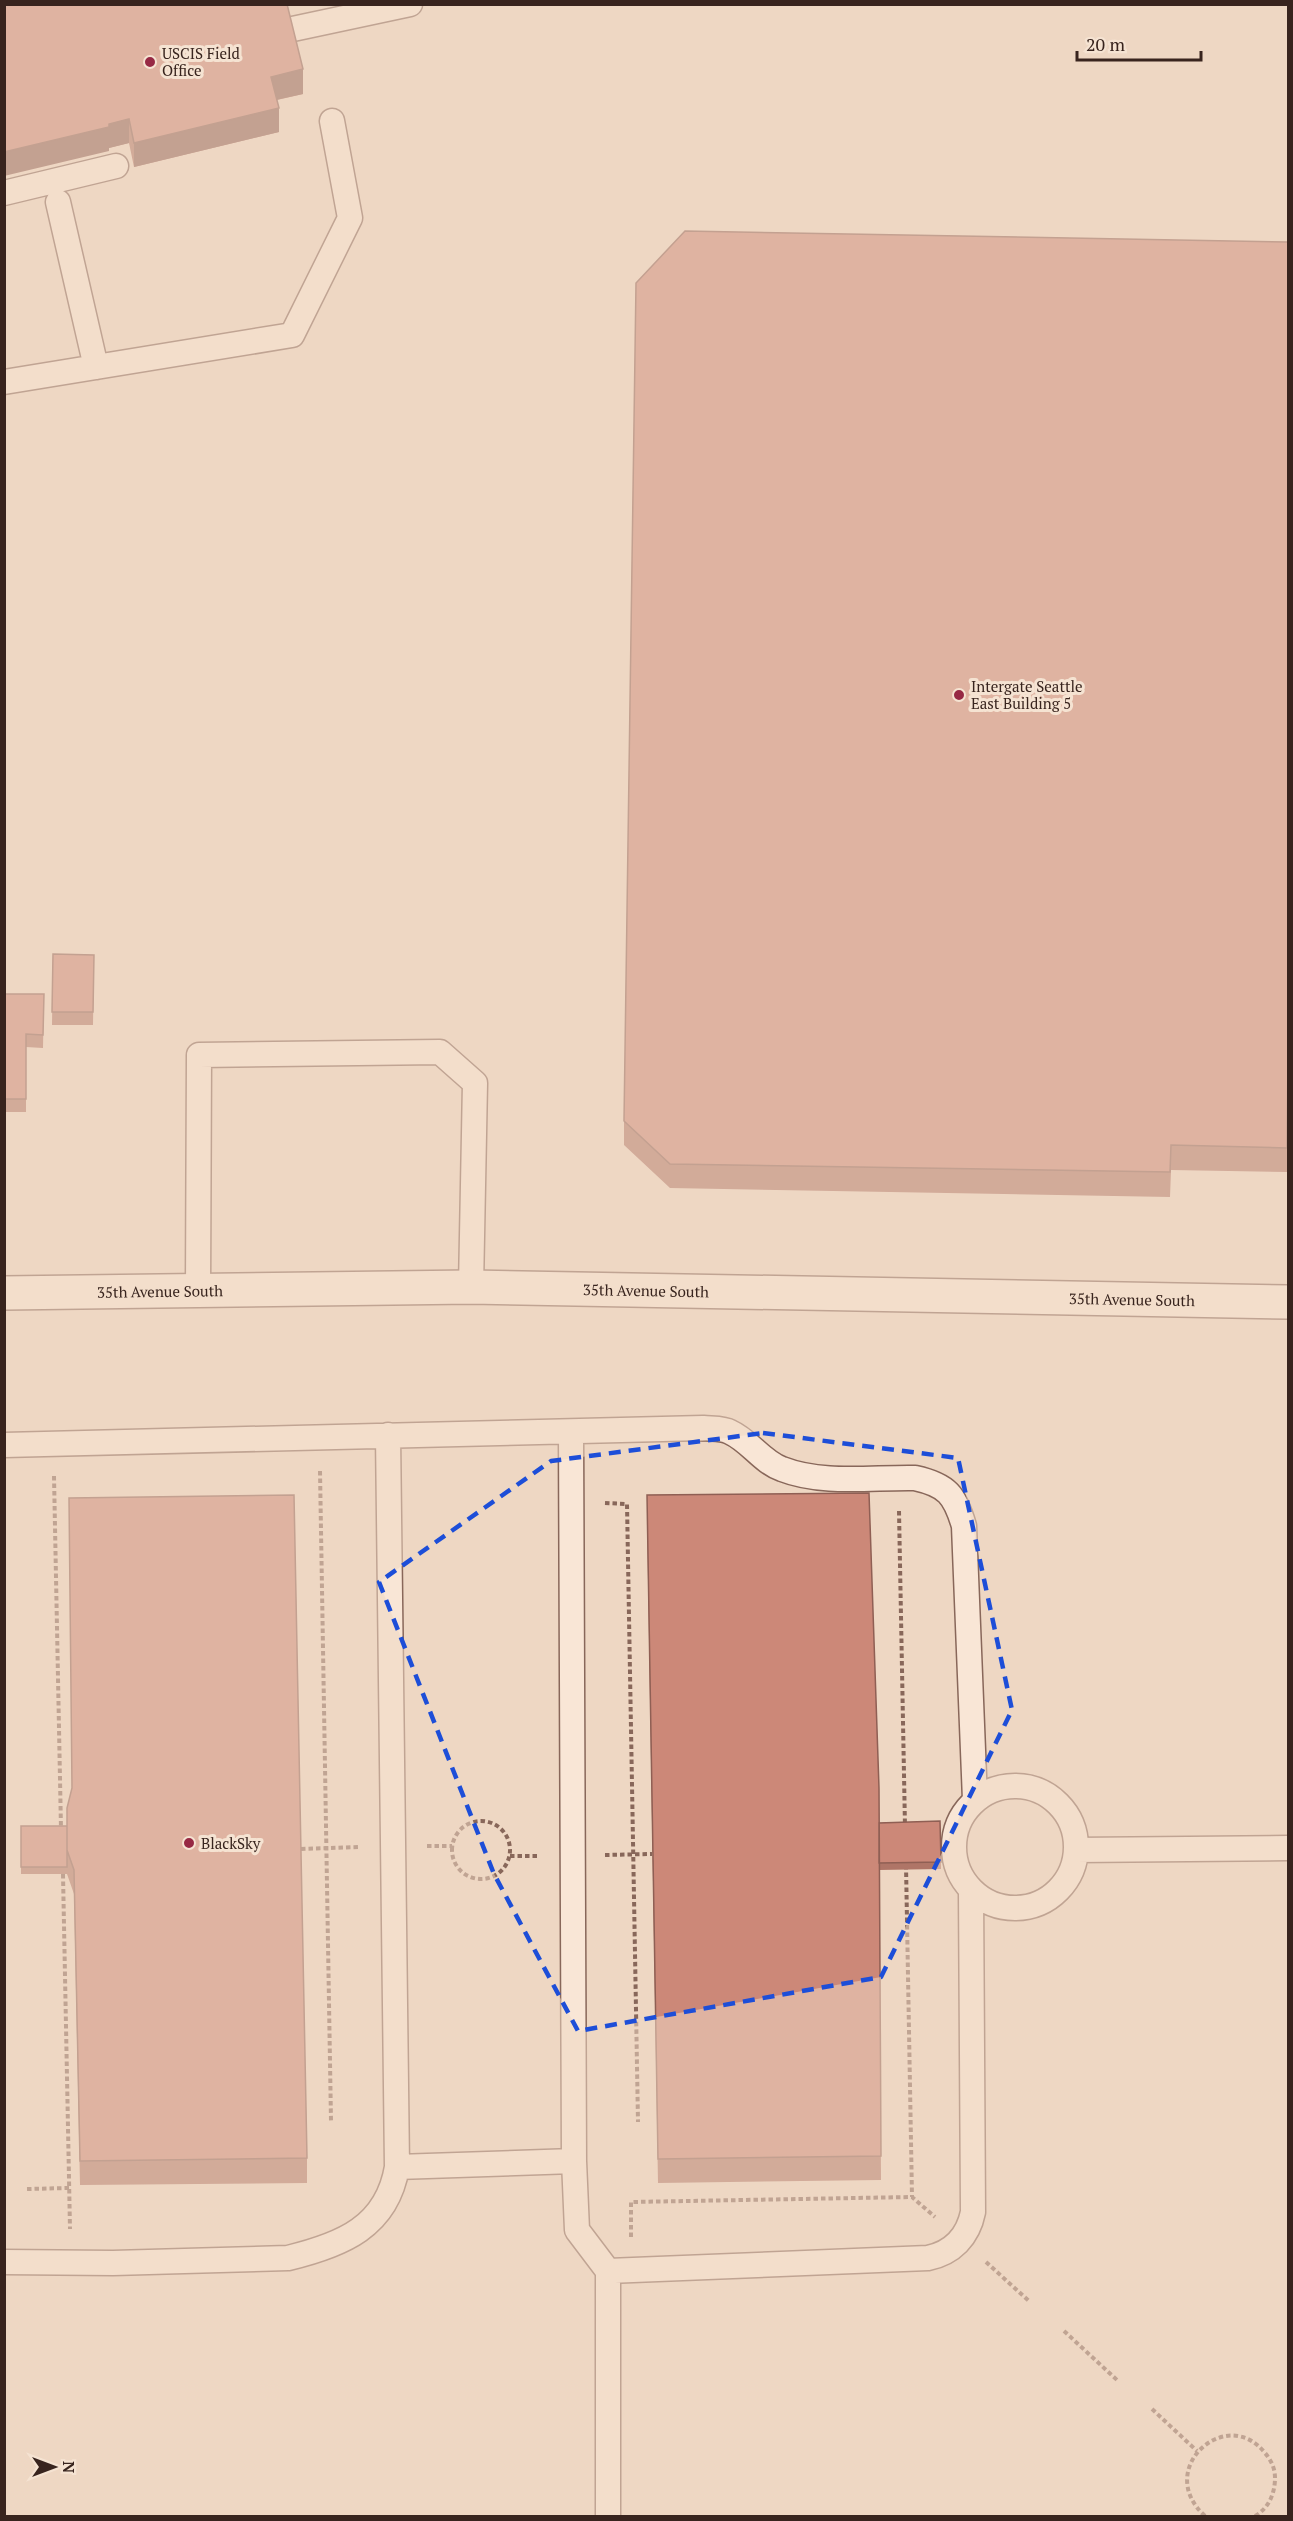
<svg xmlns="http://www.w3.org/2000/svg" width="1293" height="2521" font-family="'PT Serif',serif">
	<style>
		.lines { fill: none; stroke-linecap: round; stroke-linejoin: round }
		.service-casing { stroke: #88675a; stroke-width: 27 }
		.minor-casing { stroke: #88675a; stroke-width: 36 }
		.path { stroke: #88675a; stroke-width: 4; stroke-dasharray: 4.5 3; stroke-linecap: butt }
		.service { stroke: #f9e6d6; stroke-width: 24 }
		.minor { stroke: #f9e6d6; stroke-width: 33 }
		.wall { fill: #af7567 }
		.shaded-wall { fill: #8f5f54 }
		.building { fill: #cc8878; stroke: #8f5f54; stroke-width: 1.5 }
		.marked { fill: none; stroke: #1d4ed8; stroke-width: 4.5; stroke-dasharray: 12 8; stroke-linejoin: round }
		.poi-dot { fill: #972944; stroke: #f5e3d2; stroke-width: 2 }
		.labels { text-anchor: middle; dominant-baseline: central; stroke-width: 6; stroke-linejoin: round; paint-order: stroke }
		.poi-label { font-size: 15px; fill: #38241e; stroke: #f5e3d2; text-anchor: start }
		.street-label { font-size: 15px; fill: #38241e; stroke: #f5e3d2 }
	</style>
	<rect width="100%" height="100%" fill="#eed7c3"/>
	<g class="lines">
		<defs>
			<path id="service" d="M288 30 410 4
				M4 193 116 166
				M58 202 96 367
				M4 382 292 335 350 218 332 121
				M198 1290 199 1055 440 1052 475 1083 471 1287
				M571 1432 574 2161
				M388 1435 397 2167
				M4 1445 703 1428C712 1429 723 1428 730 1432 750 1441 762 1462 782 1469 823 1485 872 1477 915 1478 947 1485 955 1495 964 1526L975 1800
				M954 1847a61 61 0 1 1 122 0a61 61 0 1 1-122 0Z
				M1076 1850 1288 1848
				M4 2262 113 2263 288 2258C342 2245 387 2227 397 2167L574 2161 577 2230 608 2271
				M608 2516V2271L928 2258C952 2253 968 2237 973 2212L971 1891"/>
			<g id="minor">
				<path id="s1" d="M4 1293 471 1287 1288 1302"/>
			</g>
		</defs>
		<!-- service casing -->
		<use href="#service" class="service-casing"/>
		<!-- minor casing -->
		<use href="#minor" class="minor-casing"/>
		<!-- path -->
		<path class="path" d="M320 1471 331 2121
			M54 1476 61 1829
			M605 1503 627 1504 638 2122
			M899 1511 905 1827
			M452 1850a29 29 0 1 1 58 0a29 29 0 1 1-58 0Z
			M427 1846H452
			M301 1849 359 1847
			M605 1855 652 1854
			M510 1856H538
			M906 1865 912 2197
			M63 1874 70 2229
			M27 2189 69 2188
			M631 2237V2202L912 2197 935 2217
			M986 2262 1030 2302
			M1064 2331 1117 2380
			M1152 2409 1197 2451
			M1205 2516C1153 2469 1227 2404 1265 2453 1271 2460 1275 2468 1275 2478 1275 2493 1269 2508 1255 2516"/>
		<!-- service -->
		<use href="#service" class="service"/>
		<!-- minor -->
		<use href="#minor" class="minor"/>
	</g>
	<!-- wall -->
	<path class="wall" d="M4 4H288L287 5 303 94 277 100 279 132 134 167 129 143 109 148V151Z
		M1288 242 1287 1172 1171 1170 1170 1197 670 1188 624 1145V1121Z
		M53 954 94 955 93 1025H52Z
		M4 994H44L43 1048 26 1047V1112H4Z
		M647 1520 879 1823 940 1821 941 1869 879 1870 881 2180 658 2183Z
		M21 1826H67L307 2158V2183L80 2185 74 1894 67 1874H21Z"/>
	<!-- shaded-wall -->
	<path class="shaded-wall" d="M303 69V94L271 101V77Z
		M279 108V132L134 167V143Z
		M129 119V143L109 148V151L4 176V152Z"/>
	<!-- building -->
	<path class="building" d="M4 4H287L303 69 271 77 279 108 134 143 129 119 109 124V127L4 152Z
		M685 231 1288 242V1058L1287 1148 1171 1145 1170 1172 670 1164 624 1121 636 283Z
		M53 954 94 955 93 1012H52Z
		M4 994H44L43 1035 26 1034V1099H4Z
		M869 1493 879 1788 881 2156 658 2159 647 1495Z
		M294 1495 307 2158 80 2161 74 1870 67 1850V1808L72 1788 69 1498Z
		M940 1821 941 1862 879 1863V1823Z
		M21 1826H67V1867H21Z"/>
	<!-- marked area -->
	<path d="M0 0H1293V2521H0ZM763 1433 958 1458 1012 1710 881 1977 578 2031 494 1874 379 1582 551 1461Z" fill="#eed7c3" fill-opacity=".55" fill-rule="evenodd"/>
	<path class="marked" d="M763 1433 958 1458 1012 1710 881 1977 578 2031 494 1874 379 1582 551 1461Z"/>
	<!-- markers -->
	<g class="poi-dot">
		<circle cx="150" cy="62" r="6"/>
		<circle cx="959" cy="695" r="6"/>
		<circle cx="189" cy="1843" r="6"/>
	</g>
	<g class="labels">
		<!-- poi labels -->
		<g class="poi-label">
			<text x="162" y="53">USCIS Field<tspan x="162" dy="17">Office</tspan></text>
			<text x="971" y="686">Intergate Seattle<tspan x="971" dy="17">East Building 5</tspan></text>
			<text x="201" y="1843">BlackSky</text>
		</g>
		<!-- street labels -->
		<g class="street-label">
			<text stroke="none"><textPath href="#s1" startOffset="156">35th Avenue South</textPath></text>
			<text stroke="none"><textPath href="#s1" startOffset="642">35th Avenue South</textPath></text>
			<text stroke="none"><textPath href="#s1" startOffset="1128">35th Avenue South</textPath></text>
		</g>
	</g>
	<!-- border -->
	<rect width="1293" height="2521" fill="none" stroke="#38241e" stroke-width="12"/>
	<!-- north arrow -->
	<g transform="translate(54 2467) rotate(90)" stroke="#f5e3d2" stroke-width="4.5" paint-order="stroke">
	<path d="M0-4.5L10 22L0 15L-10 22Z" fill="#38241e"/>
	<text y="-9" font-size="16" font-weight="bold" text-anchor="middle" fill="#38241e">N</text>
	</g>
	<!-- scale -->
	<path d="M1077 51v9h124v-9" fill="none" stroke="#38241e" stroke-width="3"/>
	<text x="1086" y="51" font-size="18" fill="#38241e" stroke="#f5e3d2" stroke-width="4.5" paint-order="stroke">20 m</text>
</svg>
